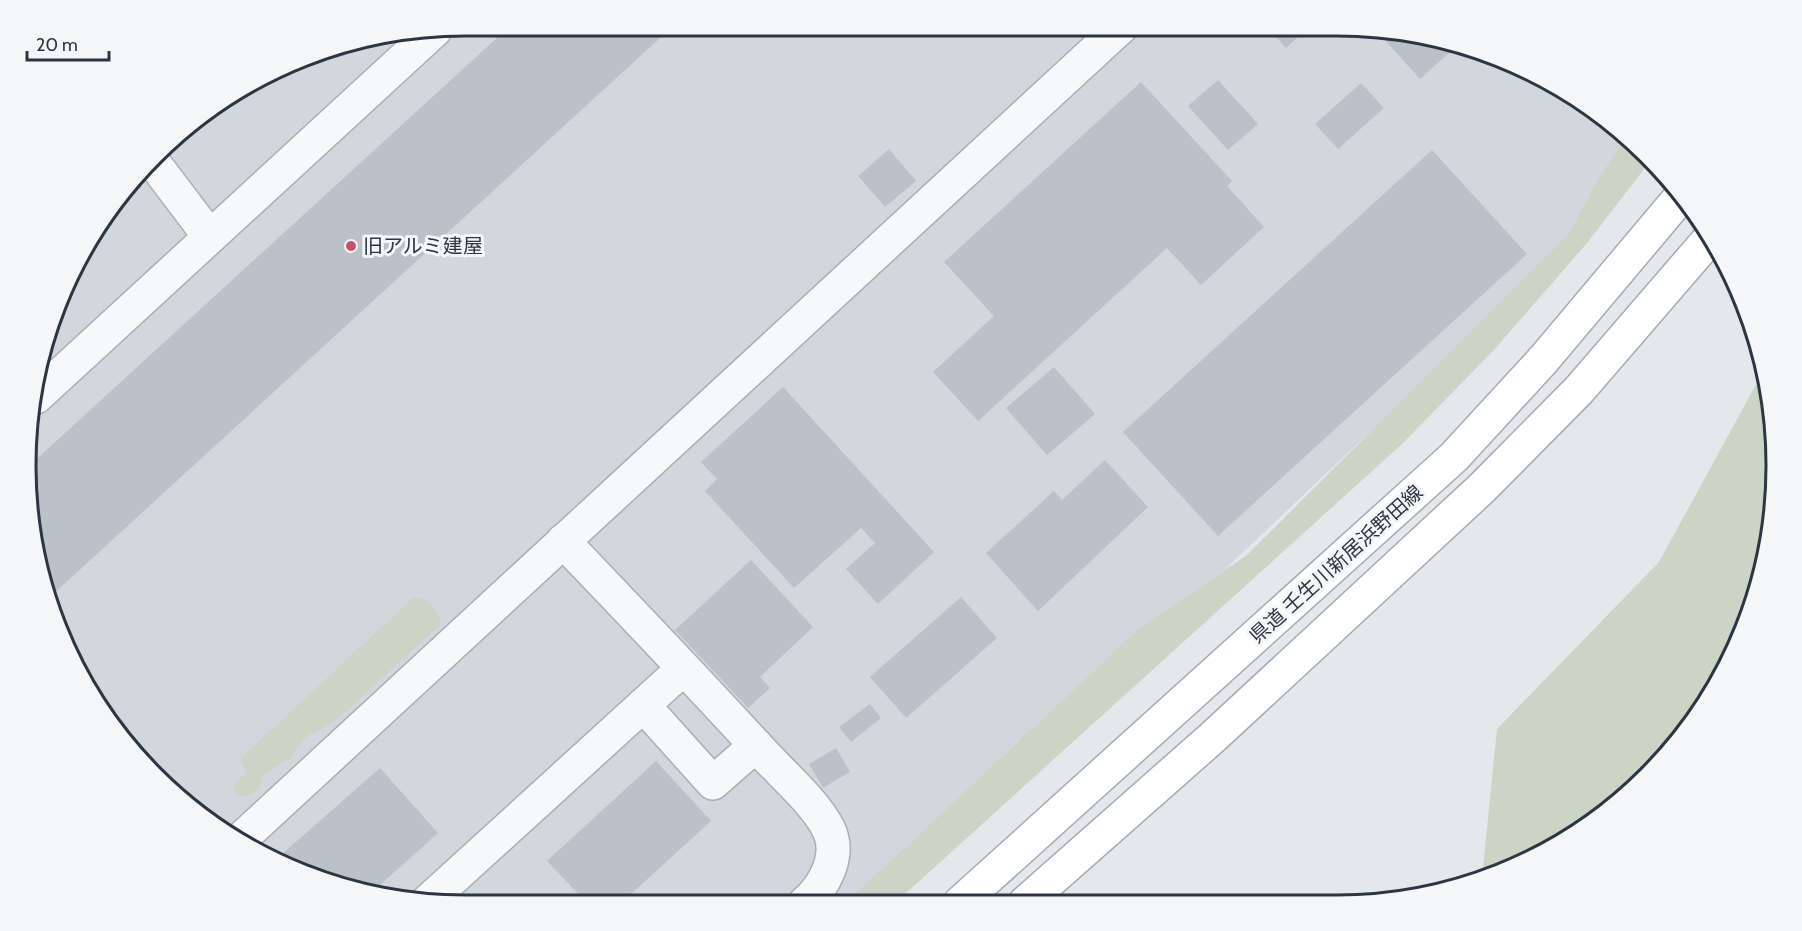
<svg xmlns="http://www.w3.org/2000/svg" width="1802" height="931" font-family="Cabin,'Noto Sans JP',sans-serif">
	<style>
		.built { fill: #d2d6dd }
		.green { fill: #cad5c5 }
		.building { fill: #bbc1c8 }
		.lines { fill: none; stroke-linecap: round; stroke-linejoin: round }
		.minor-casing { stroke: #a9aeb5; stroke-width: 36 }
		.major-casing { stroke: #a3acb6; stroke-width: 36 }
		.minor { stroke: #f6f8f9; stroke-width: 33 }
		.major { stroke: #fff; stroke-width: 33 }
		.poi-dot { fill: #c94f6a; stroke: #f4f6f8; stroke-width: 2 }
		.labels { text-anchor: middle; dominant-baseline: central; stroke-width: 6; stroke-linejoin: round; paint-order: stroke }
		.poi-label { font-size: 20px; fill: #2c3643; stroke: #f4f6f8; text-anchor: start }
		.street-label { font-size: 20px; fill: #2c3643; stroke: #f4f6f8 }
		.rim { fill: none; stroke: #2c3643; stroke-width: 3 }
	</style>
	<rect width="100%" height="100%" fill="#e4e7eb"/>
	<!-- built -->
	<path class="built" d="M466 26H1365L1450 40 1531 71 1605 117 1634 144 1554 258 872 903 437 905 352 891 271 860 154 776 100 710 59 634 26 495 40 352 99 221 197 117 324 49Z"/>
	<!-- green -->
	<path class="green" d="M1626 137 1651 160 1587 243 1493 351 1402 444 895 903H846L1138 630 1247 555 1569 234 1597 181Z
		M1764 370 1773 408 1776 495 1761 580 1731 660 1667 756 1581 831 1505 872 1482 878 1497 729 1659 562Z
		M418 597C428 600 437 610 441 620L439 626 335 721 307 736 288 760 263 774C261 789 258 792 244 797L236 793 234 783 247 773 240 759 412 599Z"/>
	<!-- building -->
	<path class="building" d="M510 26H673L50 597 26 495 29 466Z
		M1267 26H1310L1286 48Z
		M1374 28 1450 40 1459 44 1420 79Z
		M1218 80 1258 124 1228 150 1188 106Z
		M1141 82 1232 181 1227 186 1264 227 1201 285 1167 248 978 421 933 372 994 316 944 262Z
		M1361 83 1384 108 1338 149 1315 124Z
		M889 149 916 181 885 207 858 176Z
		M1432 150 1527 254 1218 536 1123 432Z
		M1054 367 1095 414 1047 455 1006 408Z
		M783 387 934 552 878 604 846 569 875 543 861 528 794 588 705 491 717 479 701 462Z
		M1105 460 1148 507 1038 611 986 553 1054 491 1062 500Z
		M751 560 813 627 760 677 770 688 748 708 675 630Z
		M961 597 997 638 906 718 870 677Z
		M870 704 881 718 851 742 839 727Z
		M836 748 850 772 823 788 809 764Z
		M656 761 711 821 620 904H588L547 861Z
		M380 768 438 833 370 894 352 891 274 861Z
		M486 896 494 904H476Z"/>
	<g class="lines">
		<defs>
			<path id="minor" d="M154 163 210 237
				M36 397 435 30
				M563 541C630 611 696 680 761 751 782 774 816 803 829 830 841 856 824 887 805 903
				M643 705 713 783 756 745
				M241 839 1122 26
				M426 903 684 668"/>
			<path id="major" d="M960 903 1454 457 1544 359 1682 195
				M1025 903 1213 737 1482 488 1579 390 1711 237"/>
		</defs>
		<!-- minor casing -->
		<use href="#minor" class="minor-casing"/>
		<!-- major casing -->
		<use href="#major" class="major-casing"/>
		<!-- minor -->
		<use href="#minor" class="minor"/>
		<!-- major -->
		<use href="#major" class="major"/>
	</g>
	<!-- markers -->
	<circle class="poi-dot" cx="351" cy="246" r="6"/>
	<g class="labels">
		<!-- poi labels -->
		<g class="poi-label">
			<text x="363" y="246">旧アルミ建屋</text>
		</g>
		<!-- street labels -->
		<g class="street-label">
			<text transform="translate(1336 564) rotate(-42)">県道 壬生川新居浜野田線</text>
		</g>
	</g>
	<!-- crop -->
	<path d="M0 0H1802V931H0ZM465 36H1337A429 429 0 0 1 1766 465V466A429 429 0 0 1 1337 895H465A429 429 0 0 1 36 466V465A429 429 0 0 1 465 36Z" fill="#f4f6f8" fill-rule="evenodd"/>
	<path class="rim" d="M465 36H1337A429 429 0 0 1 1766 465V466A429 429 0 0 1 1337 895H465A429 429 0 0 1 36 466V465A429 429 0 0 1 465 36Z"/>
	<!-- scale -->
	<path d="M27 51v9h82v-9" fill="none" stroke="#2c3643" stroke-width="3"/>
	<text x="36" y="51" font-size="18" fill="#2c3643" stroke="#f4f6f8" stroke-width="4.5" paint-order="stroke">20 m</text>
</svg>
